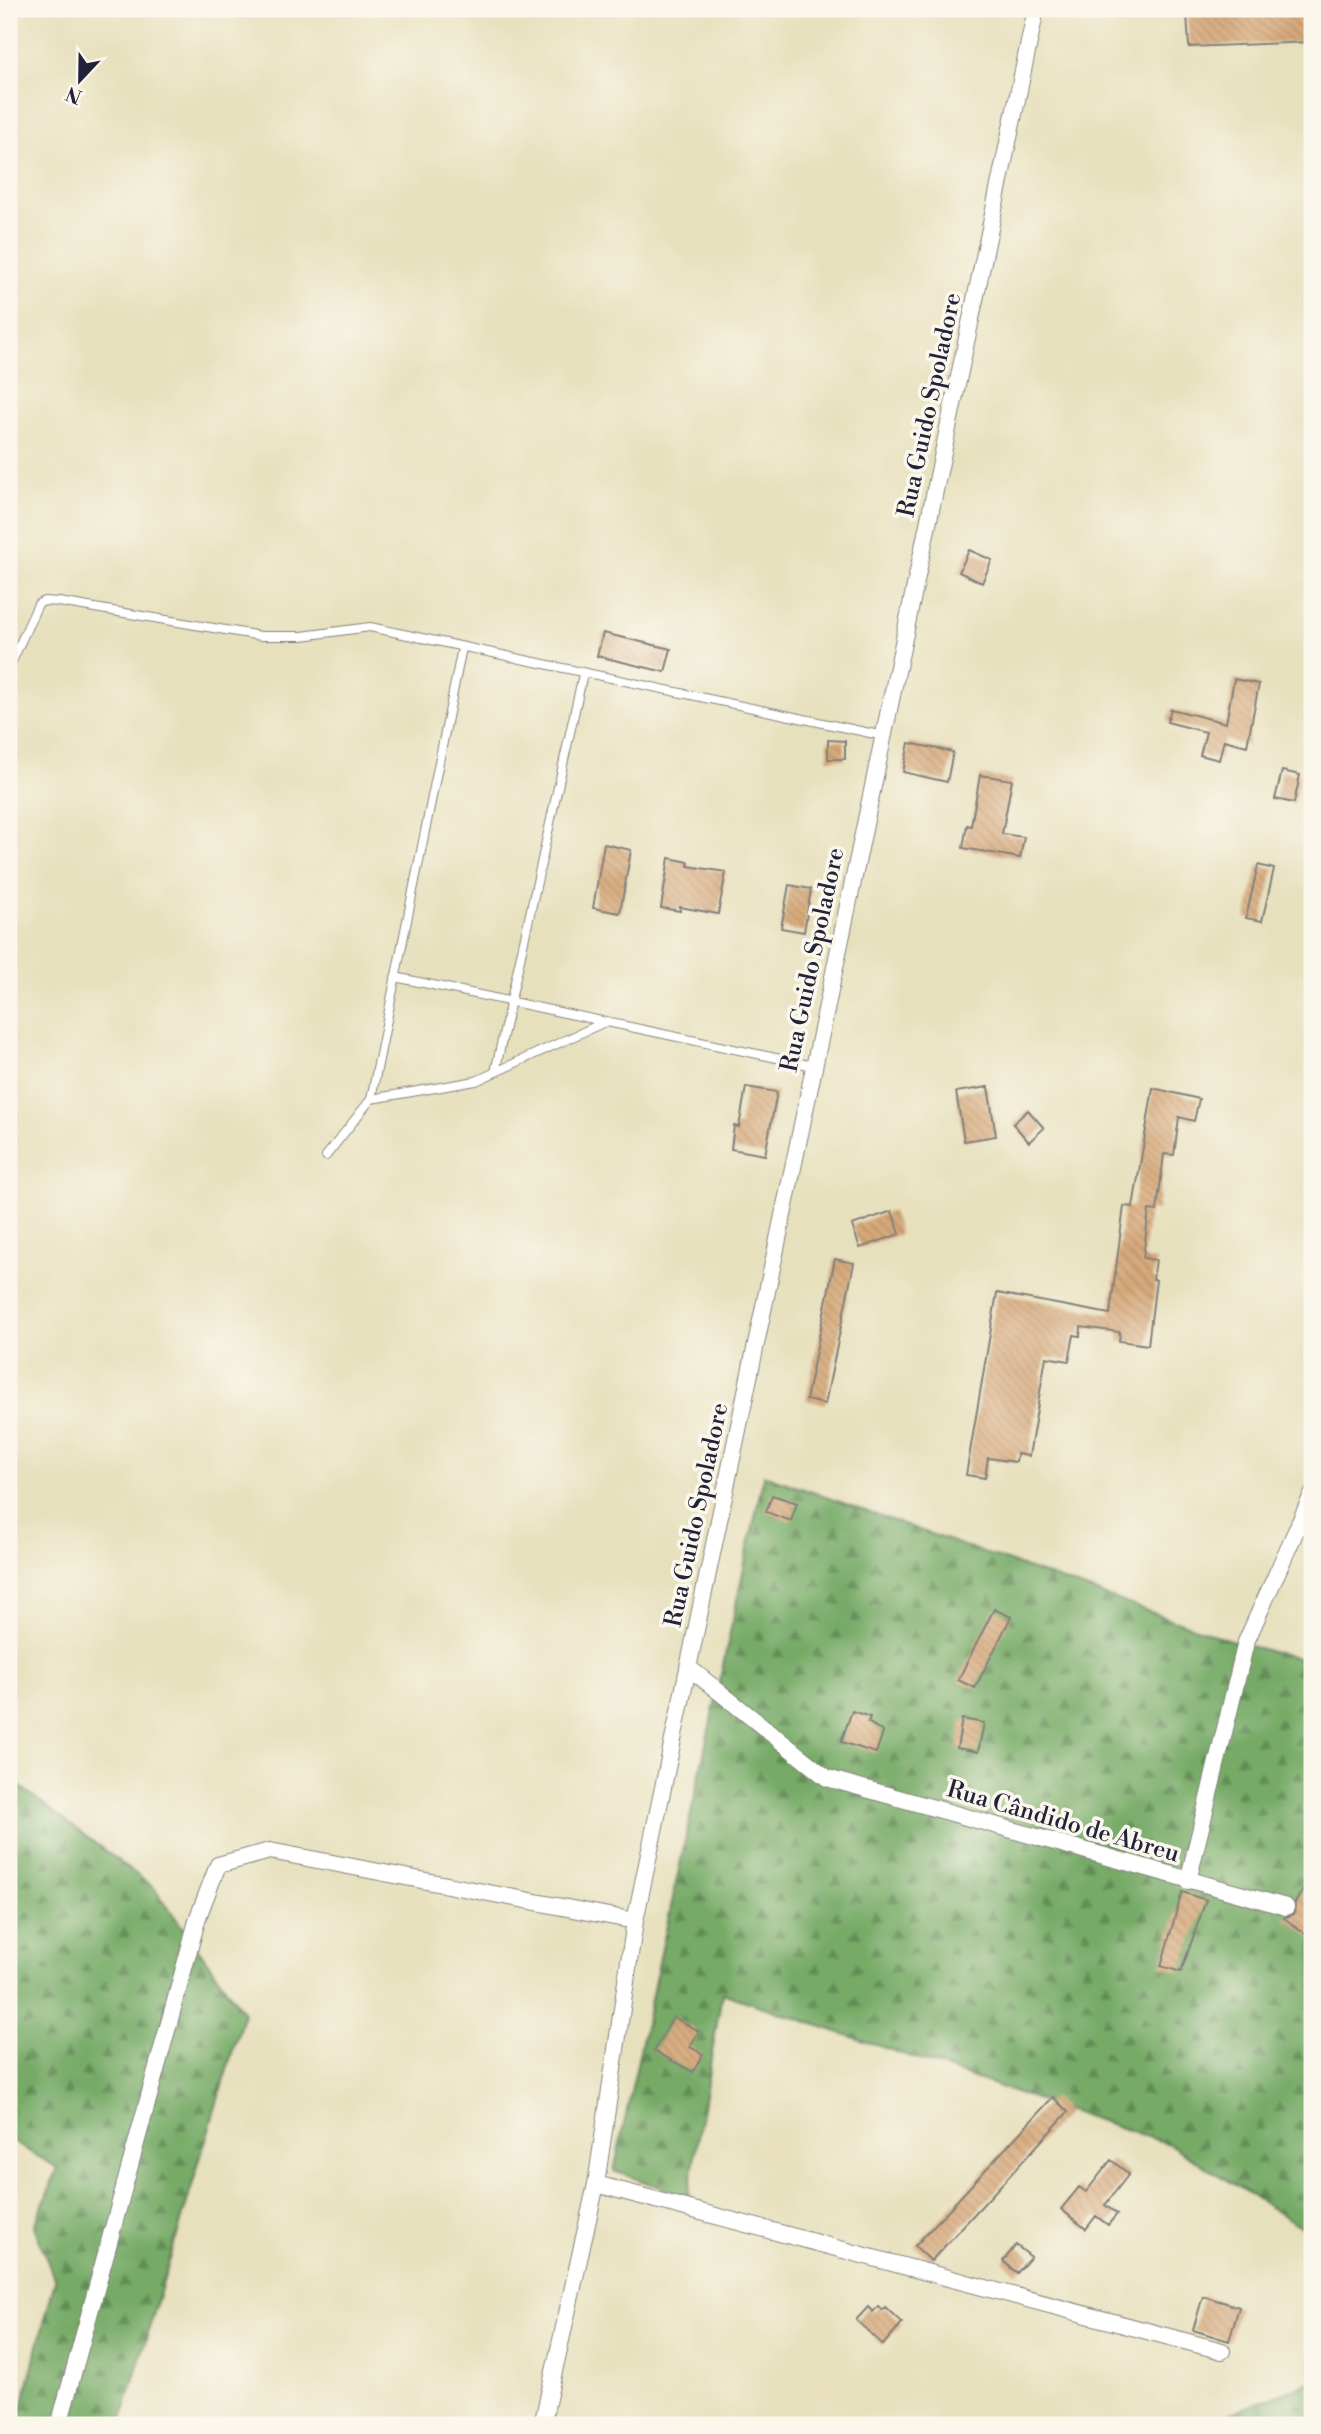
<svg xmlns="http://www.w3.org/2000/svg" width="1321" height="2434" font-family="'Libre Bodoni',serif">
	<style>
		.forest { fill: url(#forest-firs); stroke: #4c6650; stroke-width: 2 }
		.building { fill: url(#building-back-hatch) }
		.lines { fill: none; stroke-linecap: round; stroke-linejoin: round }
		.lane-casing { stroke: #84817c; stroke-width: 10 }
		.street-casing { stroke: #84817c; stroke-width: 18 }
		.lane { stroke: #fff; stroke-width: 8 }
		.street { stroke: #fff; stroke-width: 16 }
		.labels { text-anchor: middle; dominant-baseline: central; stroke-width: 7; stroke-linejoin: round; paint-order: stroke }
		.street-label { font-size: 24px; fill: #22223b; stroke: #fbf7ec }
	</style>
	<defs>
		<pattern id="forest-firs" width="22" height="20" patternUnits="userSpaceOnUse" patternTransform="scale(1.75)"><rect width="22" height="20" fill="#76aa66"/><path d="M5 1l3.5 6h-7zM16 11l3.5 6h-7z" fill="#608a55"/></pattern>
		<pattern id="building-back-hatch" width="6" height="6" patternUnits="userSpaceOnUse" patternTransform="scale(1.75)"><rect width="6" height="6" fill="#d6a879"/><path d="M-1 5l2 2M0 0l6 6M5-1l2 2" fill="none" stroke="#b7906a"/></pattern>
	</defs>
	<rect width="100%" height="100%" fill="#fbf7ec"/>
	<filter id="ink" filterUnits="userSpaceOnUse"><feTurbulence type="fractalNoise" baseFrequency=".0143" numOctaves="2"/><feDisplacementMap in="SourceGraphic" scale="14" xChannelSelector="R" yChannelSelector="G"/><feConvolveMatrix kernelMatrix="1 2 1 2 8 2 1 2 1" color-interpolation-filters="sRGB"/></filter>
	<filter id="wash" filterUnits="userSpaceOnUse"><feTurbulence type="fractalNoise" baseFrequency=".00686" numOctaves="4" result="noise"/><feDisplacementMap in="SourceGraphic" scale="28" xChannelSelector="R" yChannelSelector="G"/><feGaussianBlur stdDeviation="1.57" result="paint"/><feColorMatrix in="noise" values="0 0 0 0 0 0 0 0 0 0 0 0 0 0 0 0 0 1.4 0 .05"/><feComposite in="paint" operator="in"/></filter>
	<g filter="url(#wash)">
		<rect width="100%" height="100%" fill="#e7e0bd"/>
		<!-- forest -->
		<path class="forest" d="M764 1475 1244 1645 1312 1661V2376L1305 2229 1169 2144 722 1993 688 2197 614 2171Z
			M9 1778 154 1888 244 2013 120 2425H17L55 2281 34 2226 58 2168 9 2140Z
			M1312 2381V2425H1201Z"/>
		<g id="blocks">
			<!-- building -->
			<path class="building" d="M1312 9V42L1189 47 1187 13Z
				M969 550 992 560 982 583 959 572Z
				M603 633 671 649 665 672 597 656Z
				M1234 679 1259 684 1247 746 1224 740 1219 760 1200 755 1206 732 1167 722 1171 709 1226 723Z
				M828 740 845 741V759H828Z
				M909 743 953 752 947 782 903 772Z
				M1282 771 1300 775 1294 803 1275 799Z
				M980 775 1012 780 1002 834 1024 837 1020 858 963 848 967 825 971 826Z
				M604 844 631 850 620 913 593 908Z
				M669 858 689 862 688 866 726 872 718 914 680 907V911L661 908Z
				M1258 865 1274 869 1262 921 1246 918Z
				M789 885 811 889 804 932 781 928Z
				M746 1087 777 1092 765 1155 731 1149 734 1126 739 1127Z
				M988 1087 996 1136 964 1141 956 1092Z
				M1153 1088 1199 1099 1194 1121 1179 1117 1174 1155 1164 1154 1157 1211 1149 1210 1143 1258 1156 1260 1153 1279 1156 1280 1148 1345 1119 1341 1120 1332 1081 1327 1080 1336 1074 1335 1069 1361 1046 1357 1029 1456 1017 1454 1016 1462 988 1458 985 1478 966 1475 997 1293 1110 1314 1124 1206 1133 1207Z
				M1028 1110 1044 1128 1029 1142 1013 1124Z
				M892 1211 900 1234 860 1248 852 1225Z
				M835 1259 854 1263 825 1404 806 1400Z
				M772 1495 797 1503 791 1521 766 1512Z
				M994 1609 1011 1617 975 1688 958 1680Z
				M852 1711 870 1717 868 1722 883 1732 876 1753 841 1742Z
				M962 1719 984 1723 978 1752 957 1748Z
				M1312 1878V1938L1284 1918 1294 1914 1295 1902Z
				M1182 1892 1206 1900 1181 1972 1161 1966Z
				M673 2017 699 2031 690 2047 703 2054 693 2072 654 2051Z
				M1053 2097 1068 2112 931 2261 915 2246Z
				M1111 2160 1129 2174 1105 2205 1117 2214 1108 2225 1096 2216 1086 2229 1061 2209 1079 2187 1086 2192Z
				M1016 2245 1031 2257 1017 2273 1003 2261Z
				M1203 2296 1239 2307 1229 2341 1193 2330Z
				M878 2306 882 2310 885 2307 902 2323 883 2345 856 2320 868 2307 873 2312Z"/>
		</g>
	</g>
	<g filter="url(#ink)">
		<use href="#blocks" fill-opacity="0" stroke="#84817c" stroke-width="2"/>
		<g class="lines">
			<defs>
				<path id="lane" d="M9 668 38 604 44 601 59 602 261 636H302L370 627 884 736
					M395 977 814 1066
					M495 1072 583 674
					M371 1099 462 648
					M326 1156 371 1099 476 1081 607 1021"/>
				<path id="street" d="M688 1667 827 1778 1286 1907
					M1188 1881 1246 1642 1312 1495
					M596 2184 1222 2351
					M59 2425 198 1917 218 1865 270 1851 635 1921
					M542 2425 596 2184 635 1921 1036 9"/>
			</defs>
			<!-- lane casing -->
			<use href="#lane" class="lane-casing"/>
			<!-- street casing -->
			<use href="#street" class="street-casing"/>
			<!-- lane -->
			<use href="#lane" class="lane"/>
			<!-- street -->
			<use href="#street" class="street"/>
		</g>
	</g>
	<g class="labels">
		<!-- street labels -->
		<g class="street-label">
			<text transform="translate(930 405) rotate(-78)">Rua Guido Spoladore</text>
			<text transform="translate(813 960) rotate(-78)">Rua Guido Spoladore</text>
			<text transform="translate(697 1515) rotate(-78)">Rua Guido Spoladore</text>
			<text transform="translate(1063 1822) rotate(16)">Rua Cândido de Abreu</text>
		</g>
	</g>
	<!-- margin -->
	<rect width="1321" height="2434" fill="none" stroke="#fbf7ec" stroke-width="35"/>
	<!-- north arrow -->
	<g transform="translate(80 80) rotate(202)" stroke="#fbf7ec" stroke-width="5" paint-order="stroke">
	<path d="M0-5L12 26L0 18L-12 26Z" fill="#22223b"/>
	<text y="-10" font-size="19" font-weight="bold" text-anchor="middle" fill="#22223b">N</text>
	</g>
</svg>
